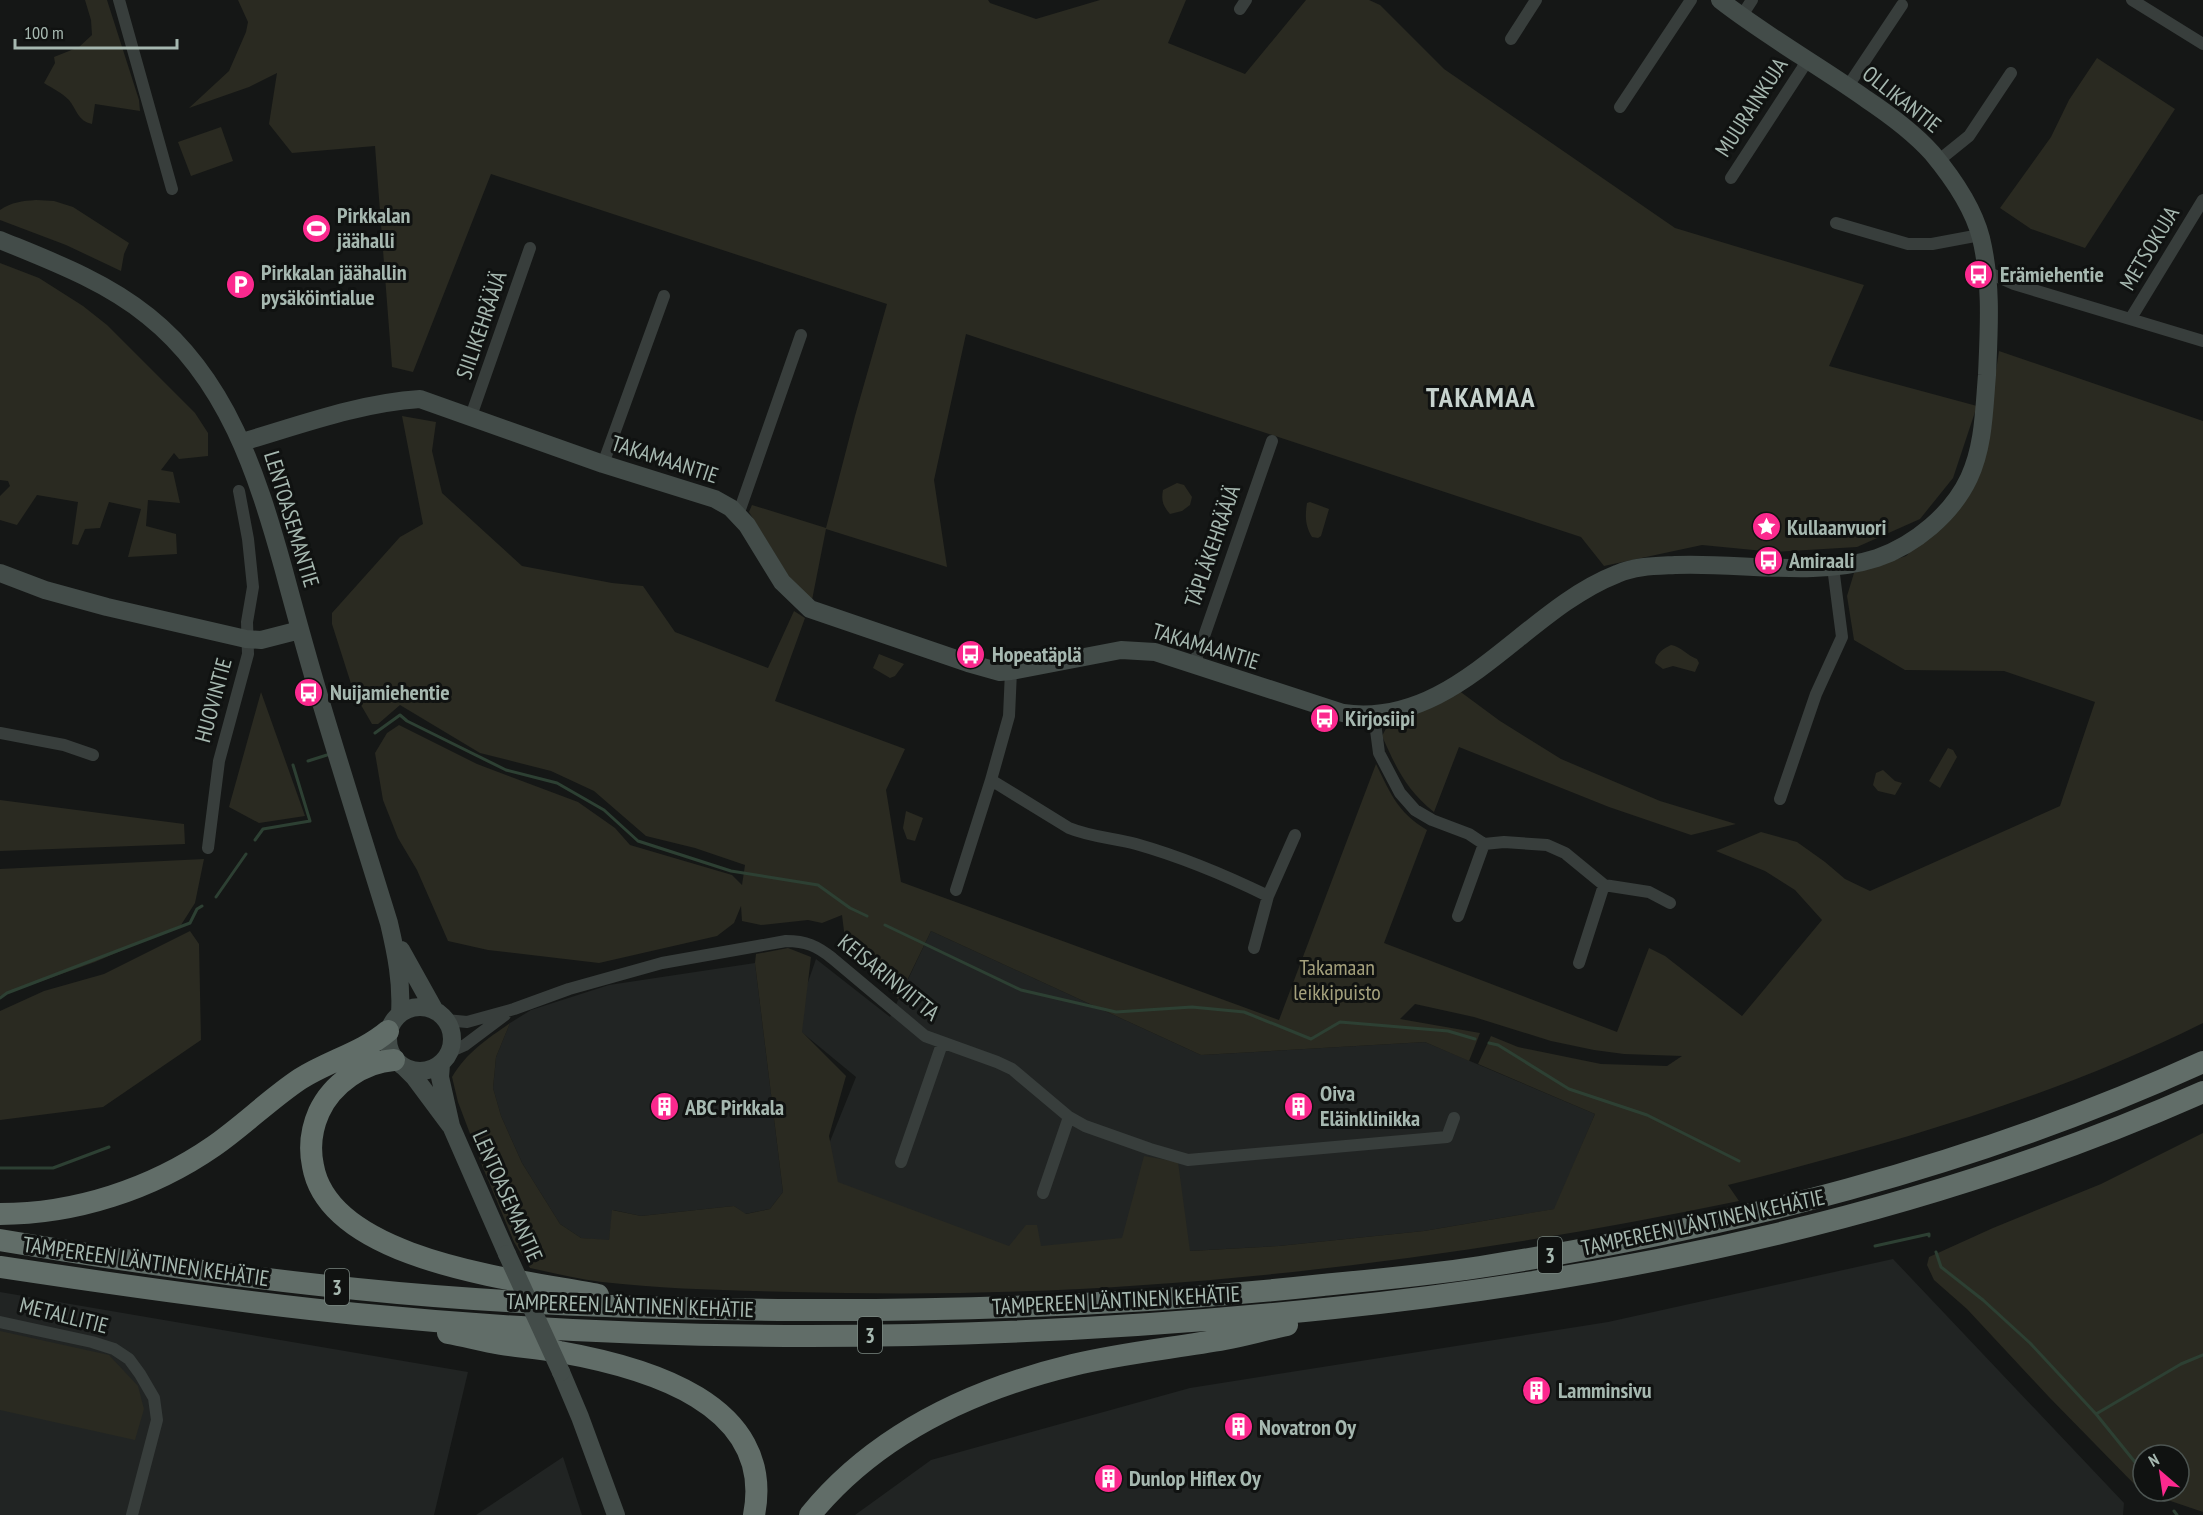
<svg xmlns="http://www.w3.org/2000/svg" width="2203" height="1515" font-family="'PT Sans Narrow',sans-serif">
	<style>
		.built { fill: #212423 }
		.green { fill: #2a2a21; fill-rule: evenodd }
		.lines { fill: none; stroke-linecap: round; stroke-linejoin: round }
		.stream { stroke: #2d4033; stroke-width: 3 }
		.street { stroke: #383e3c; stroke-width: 12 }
		.secondary { stroke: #434c49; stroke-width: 18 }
		.highway { stroke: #616d68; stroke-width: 22 }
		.secondary-bridge { stroke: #434c49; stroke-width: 18 }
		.labels { text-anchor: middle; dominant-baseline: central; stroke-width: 6; stroke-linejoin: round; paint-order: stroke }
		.shield { fill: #101211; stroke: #798680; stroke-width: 1.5 }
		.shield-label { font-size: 21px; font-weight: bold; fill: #a6b8b0 }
		.street-label { font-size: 22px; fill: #a6b8b0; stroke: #101211 }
		.poi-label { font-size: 22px; font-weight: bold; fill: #a6b8b0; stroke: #101211; text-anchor: start }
		.park-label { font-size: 22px; fill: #a4a07c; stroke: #101211 }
		.district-label { font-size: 28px; font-weight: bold; letter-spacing: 1.5px; fill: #c7d3ce; stroke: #101211 }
	</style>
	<rect width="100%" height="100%" fill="#151716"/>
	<!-- built -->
	<path class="built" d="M931 931 1201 1055 1425 1042 1595 1114 1555 1209 1424 1231 1279 1246 1189 1251 1012 1252 814 1181 856 1077 793 1025 816 959 890 1017Z
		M755 963 783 1192 770 1209 745 1214 734 1206 641 1216 613 1210 609 1241 581 1238 560 1224 522 1163 501 1116 493 1088 496 1057 510 1023 531 1010 609 985Z
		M1893 1259 2124 1503 2123 1515H855L931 1460 1190 1388 1608 1322Z
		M0 1292 468 1372 434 1515H0Z
		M563 1457 582 1515H476Z"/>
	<!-- green -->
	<path class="green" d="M85 0H107L139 100 140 111 95 104 92 124C78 121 77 110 69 100 62 93 52 88 44 83L55 63 54 57 79 47 92 35 91 20Z
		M238 0H988L990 3 1036 19 1100 0H1186L1168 43 1245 74 1306 0H1369L1380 5 1444 69 1675 228 1864 285 1829 366 1977 406 1953 478 1920 519 1857 547 1774 552 1702 545 1604 566 1581 537 966 334 934 480 947 567 826 529 812 600 796 588 749 512 752 505 826 528 855 416 887 304 491 174 413 372 392 367 375 146 292 153 269 124 277 73 249 87 189 108 229 71 246 32 248 22Z
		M2097 58 2175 109 2085 248 2031 229 2000 208 2051 137 2069 100Z
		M221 127 233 161 191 176 178 142Z
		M36 200 54 201 73 207 129 243 124 254 121 271 66 245 0 220V210C12 202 22 201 36 200Z
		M0 263 39 278 83 306 107 325 195 413 208 433V456L179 459 174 453 161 470 173 472 180 503 148 500 146 526 176 534 177 554 128 557 141 509 109 502 100 528 85 529 78 545 72 544 78 502 37 495 17 525 0 520V496L10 486 8 481 0 480Z
		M1999 351 2203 421V1023C2053 1098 1890 1144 1728 1185L1739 1201C1446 1262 1146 1298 846 1293 765 1291 683 1291 602 1282 578 1279 554 1273 530 1268L514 1242 483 1168 458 1102 452 1077C467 1052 486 1040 510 1023L496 1057 493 1088 501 1116 522 1163 560 1224 581 1238 609 1240 612 1210 641 1216 734 1206 746 1214 770 1209 783 1192 755 963 756 954 788 948 811 957 802 1032 846 1076 829 1136 838 1182 1009 1246 1026 1225H1037L1041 1246 1122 1238 1144 1156 1178 1162 1190 1251 1279 1246 1424 1231 1554 1209 1595 1114 1478 1064 1491 1036 1518 1047 1601 1064 1667 1066 1682 1056 1624 1054 1594 1050 1551 1041 1474 1017 1415 1004 1400 1019 1480 1033 1469 1061 1425 1042 1201 1055 931 931 898 999 845 939 842 915 822 923 808 920 761 925 742 921 741 906 734 923 717 936 599 963 488 950 448 941 417 870 398 838 383 800 375 753 387 733 399 725 477 764 578 802 615 828 630 845 732 875 742 885 745 865 695 848 646 836 594 791 551 771 480 753 400 705 378 724H372L354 693 332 624V613L400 537 423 524 402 416 436 422 432 451 442 493 522 566 612 583 643 586 675 632 768 668 794 611 805 618 775 701 905 749 886 790 901 882 1279 1020 1376 764C1391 794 1397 812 1427 830L1384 943 1617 1032 1649 948 1665 956 1742 1016 1822 920 1795 890 1765 871 1716 851 1761 832 1797 842 1825 862 1845 879 1870 891 2060 806 2095 702 2004 671 1905 670 1854 640 1847 596 1854 573 1906 556 1954 510 1986 438Z
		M1177 483 1184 485 1192 497 1190 505 1182 511 1170 514C1163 506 1161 501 1163 490Z
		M1310 502 1329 509 1321 536 1318 538 1312 537C1305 525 1305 516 1307 503Z
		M1671 645C1680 646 1688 656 1697 659L1699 663 1695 672 1673 666 1663 669 1655 663C1656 653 1663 649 1671 645Z
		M879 654 904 664 895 676 890 678 873 668Z
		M1458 690 1500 721 1561 759 1660 801 1736 824 1691 835 1609 807 1459 747 1434 812C1406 790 1396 767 1382 736L1389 723 1430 708Z
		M261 692 305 816 259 823 229 807Z
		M1948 748 1953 750 1957 757 1940 788 1929 781Z
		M1883 770 1895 781 1902 783 1895 795 1878 791 1873 785 1876 773Z
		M0 800 184 824 185 844 0 851Z
		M906 811 923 818 915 841 907 839 903 828Z
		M204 859 195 903 181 925 95 962 0 996V869Z
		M190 931 199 944 201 1040 103 1107 0 1120V1011L44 991 104 974Z
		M2203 1133V1512L2141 1491 2049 1397 1967 1309 1934 1280 1927 1265 1929 1257 1993 1228 2101 1184ZM2143 1455H2179V1491H2143Z
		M0 1331 109 1355 138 1386 144 1409 135 1440 0 1410Z"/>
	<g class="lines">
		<!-- stream -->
		<path class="stream" d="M375 733 400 715 407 721 506 770 557 783 604 810 638 841 731 871 818 885 850 908 867 916
			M308 761 327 755
			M255 840 263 829 310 821 293 765
			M216 897 246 854
			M885 925 1021 990 1116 1012 1192 1007 1244 1012 1311 1039 1340 1022 1448 1031 1475 1039
			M0 998 7 993 190 923 197 909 202 906
			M1489 1043 1498 1045 1569 1089 1647 1115 1739 1161
			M0 1168H53L109 1147
			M1875 1246 1929 1234V1236
			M1936 1252 1941 1267 1983 1300 2030 1343 2096 1414 2143 1472
			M2096 1414 2181 1364 2203 1355
			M2158 1491 2165 1499
			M2174 1511 2177 1515"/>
		<!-- street -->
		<path class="street" d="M119 0 172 189
			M2132 0 2203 44
			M1240 9 1246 0
			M1741 17 1752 0
			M1511 39 1536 0
			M1848 86 1902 5
			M1620 107 1691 0
			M1938 161 1969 136 2011 73
			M1731 178 1802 69 1807 59
			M1836 223 1908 244H1932L1980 235
			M1987 272 2014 284 2203 341
			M2131 318 2203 200
			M471 416 530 248
			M603 464 664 296
			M738 515 801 335
			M1194 665 1272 441
			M1011 671 1009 716 991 780 1069 828C1091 837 1113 838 1136 844 1182 857 1225 875 1268 896
			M1374 715 1379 753 1400 793 1415 810 1432 820 1469 834 1484 844 1504 842 1547 845 1565 853 1604 885 1649 892 1670 903
			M0 733 64 745 93 755
			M1780 799 1816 694 1842 637 1833 567
			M208 848 219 761 248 654 247 622 253 587 248 539 239 491
			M956 890 991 780
			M1458 916 1484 844
			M1254 948 1268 896 1295 835
			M1579 963 1604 885
			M446 1020 467 1022 514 1009 569 989 662 963 786 941C806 941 817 946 832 958L925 1036 997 1062 1012 1069 1069 1117 1085 1126 1150 1149 1188 1160 1447 1137 1454 1118
			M449 1052 465 1045 505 1015
			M901 1162 942 1044
			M1043 1193 1069 1117
			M0 1322 92 1342 114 1349 129 1359 140 1374 154 1398 157 1420 132 1515"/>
		<!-- secondary -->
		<path class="secondary" d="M0 240C51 261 105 281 148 316 227 379 257 474 283 567 294 608 305 648 317 689 340 767 365 845 389 923 396 953 402 982 400 1013
			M242 442C300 425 359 403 420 399L603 464 715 499 731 508 747 525 782 582 810 609 968 663 1000 672 1011 671 1121 650 1155 652 1343 713C1456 729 1522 611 1617 574 1635 566 1655 566 1675 565 1739 562 1816 578 1877 558 1915 545 1952 514 1969 478 1984 446 1984 409 1987 375 1989 328 1992 284 1981 238 1973 207 1952 177 1932 153 1913 132 1890 115 1866 99 1818 65 1766 36 1720 0
			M0 573 45 590 107 607 246 639 261 640 300 630
			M401 950 435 1011
			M388 1039a32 32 0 1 1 64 0a32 32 0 1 1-64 0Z
			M441 1064 440 1077 451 1126 507 1254
			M404 1067 415 1078 450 1125
			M561 1372 580 1417 616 1515"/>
		<!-- highway -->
		<path class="highway" d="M394 1060C363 1062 332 1084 319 1112 311 1130 309 1147 313 1166 330 1262 522 1280 598 1295
			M0 1214C75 1214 152 1189 214 1146 244 1125 270 1099 300 1079 328 1061 362 1053 388 1031
			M0 1240C119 1260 237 1277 357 1289 502 1304 649 1309 795 1310 971 1311 1148 1304 1323 1285 1375 1280 1428 1275 1480 1267 1728 1228 1973 1167 2203 1062
			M0 1267C119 1285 237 1302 357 1314 681 1346 1010 1342 1334 1308 1631 1277 1929 1214 2203 1092
			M448 1333C465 1336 483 1341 501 1344 520 1347 540 1348 560 1352 645 1367 776 1403 754 1515
			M810 1515C876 1434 974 1389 1073 1365 1123 1353 1175 1348 1225 1339 1246 1335 1267 1329 1287 1325"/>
		<!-- secondary-bridge -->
		<path class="secondary-bridge" d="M507 1254 561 1372"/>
	</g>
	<!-- icons -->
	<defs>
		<symbol id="stadium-disc" viewBox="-11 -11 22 22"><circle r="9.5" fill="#fb298e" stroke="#101211"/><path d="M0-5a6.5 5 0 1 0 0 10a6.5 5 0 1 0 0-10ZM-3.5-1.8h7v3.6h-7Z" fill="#fff"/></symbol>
		<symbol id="bus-disc" viewBox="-11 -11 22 22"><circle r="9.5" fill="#fb298e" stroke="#101211"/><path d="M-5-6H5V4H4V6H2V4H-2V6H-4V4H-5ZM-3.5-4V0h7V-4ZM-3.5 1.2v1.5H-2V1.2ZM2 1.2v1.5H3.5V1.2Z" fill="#fff"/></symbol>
		<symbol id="parking-disc" viewBox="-11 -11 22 22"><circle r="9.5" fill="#fb298e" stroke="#101211"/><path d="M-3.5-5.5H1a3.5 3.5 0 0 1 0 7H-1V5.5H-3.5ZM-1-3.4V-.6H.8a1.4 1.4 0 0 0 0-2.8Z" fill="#fff"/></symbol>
		<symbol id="sight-disc" viewBox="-11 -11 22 22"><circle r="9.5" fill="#fb298e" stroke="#101211"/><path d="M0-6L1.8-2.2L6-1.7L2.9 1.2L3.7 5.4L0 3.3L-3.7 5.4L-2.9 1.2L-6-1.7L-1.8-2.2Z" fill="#fff"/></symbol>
		<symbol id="building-disc" viewBox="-11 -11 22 22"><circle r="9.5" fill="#fb298e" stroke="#101211"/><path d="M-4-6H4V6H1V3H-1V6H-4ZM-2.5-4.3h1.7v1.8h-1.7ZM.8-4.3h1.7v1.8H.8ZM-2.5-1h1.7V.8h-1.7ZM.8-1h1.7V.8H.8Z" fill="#fff"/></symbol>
	</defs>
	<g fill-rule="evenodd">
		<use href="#stadium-disc" x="300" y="212" width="33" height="33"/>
		<use href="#bus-disc" x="1962" y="258" width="33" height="33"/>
		<use href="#parking-disc" x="224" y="268" width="33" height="33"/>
		<use href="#sight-disc" x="1750" y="510" width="33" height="33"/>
		<use href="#bus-disc" x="1752" y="544" width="33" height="33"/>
		<use href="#bus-disc" x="954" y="638" width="33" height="33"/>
		<use href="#bus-disc" x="292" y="676" width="33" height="33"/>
		<use href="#bus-disc" x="1308" y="702" width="33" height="33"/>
		<use href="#building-disc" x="1282" y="1090" width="33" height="33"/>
		<use href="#building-disc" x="648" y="1090" width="33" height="33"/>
		<use href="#building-disc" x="1520" y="1374" width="33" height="33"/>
		<use href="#building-disc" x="1222" y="1410" width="33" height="33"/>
		<use href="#building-disc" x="1092" y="1462" width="33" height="33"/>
	</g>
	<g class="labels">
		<!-- shield labels -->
		<g class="shield">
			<rect x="1538" y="1237" width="24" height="36" rx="4.5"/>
			<rect x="325" y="1269" width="24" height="36" rx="4.5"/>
			<rect x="858" y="1317" width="24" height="36" rx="4.5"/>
		</g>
		<g class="shield-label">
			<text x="1550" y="1255">3</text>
			<text x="337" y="1287">3</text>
			<text x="870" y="1335">3</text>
		</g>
		<!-- street labels -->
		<g class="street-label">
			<text transform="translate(1902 99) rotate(38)">OLLIKANTIE</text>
			<text transform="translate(1751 107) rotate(-57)">MUURAINKUJA</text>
			<text transform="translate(2149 248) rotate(-59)">METSOKUJA</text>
			<text transform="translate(481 325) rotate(-71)">SIILIKEHRÄÄJÄ</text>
			<text transform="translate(665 459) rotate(18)">TAKAMAANTIE</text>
			<text transform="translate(292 519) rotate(73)">LENTOASEMANTIE</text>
			<text transform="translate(1212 546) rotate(-71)">TÄPLÄKEHRÄÄJÄ</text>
			<text transform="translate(1206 646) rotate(17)">TAKAMAANTIE</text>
			<text transform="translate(213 700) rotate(-75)">HUOVINTIE</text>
			<text transform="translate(889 977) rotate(39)">KEISARINVIITTA</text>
			<text transform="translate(508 1196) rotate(66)">LENTOASEMANTIE</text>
			<text transform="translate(1703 1222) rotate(-12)">TAMPEREEN LÄNTINEN KEHÄTIE</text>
			<text transform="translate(146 1261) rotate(8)">TAMPEREEN LÄNTINEN KEHÄTIE</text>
			<text transform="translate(1116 1300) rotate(-3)">TAMPEREEN LÄNTINEN KEHÄTIE</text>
			<text transform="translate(630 1305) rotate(2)">TAMPEREEN LÄNTINEN KEHÄTIE</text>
			<text transform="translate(64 1315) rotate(14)">METALLITIE</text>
		</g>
		<!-- poi labels -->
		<g class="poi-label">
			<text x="337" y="215">Pirkkalan<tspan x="337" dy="25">jäähalli</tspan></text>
			<text x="261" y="272">Pirkkalan jäähallin<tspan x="261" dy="25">pysäköintialue</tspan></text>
			<text x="2000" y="274">Erämiehentie</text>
			<text x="1787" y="527">Kullaanvuori</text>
			<text x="1789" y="560">Amiraali</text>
			<text x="992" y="654">Hopeatäplä</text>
			<text x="330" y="692">Nuijamiehentie</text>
			<text x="1345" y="718">Kirjosiipi</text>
			<text x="1320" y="1093">Oiva<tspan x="1320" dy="25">Eläinklinikka</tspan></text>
			<text x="685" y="1107">ABC Pirkkala</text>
			<text x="1558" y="1390">Lamminsivu</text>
			<text x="1259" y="1427">Novatron Oy</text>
			<text x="1129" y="1478">Dunlop Hiflex Oy</text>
		</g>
		<!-- park labels -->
		<g class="park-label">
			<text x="1337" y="967">Takamaan<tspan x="1337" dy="25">leikkipuisto</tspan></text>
		</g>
		<!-- district labels -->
		<g class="district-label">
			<text x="1481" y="396">TAKAMAA</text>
		</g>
	</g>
	<!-- north arrow -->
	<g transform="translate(2161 1473) rotate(331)"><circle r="28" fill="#101211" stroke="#4c5451" stroke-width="1.5"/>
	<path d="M0-4.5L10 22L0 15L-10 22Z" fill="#fb298e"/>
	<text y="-9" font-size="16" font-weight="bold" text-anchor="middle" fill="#a6b8b0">N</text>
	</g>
	<!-- scale -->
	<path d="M15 39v9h162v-9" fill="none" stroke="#a6b8b0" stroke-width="3"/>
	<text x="24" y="39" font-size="18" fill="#a6b8b0" stroke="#101211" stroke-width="4.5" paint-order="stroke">100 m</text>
</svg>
